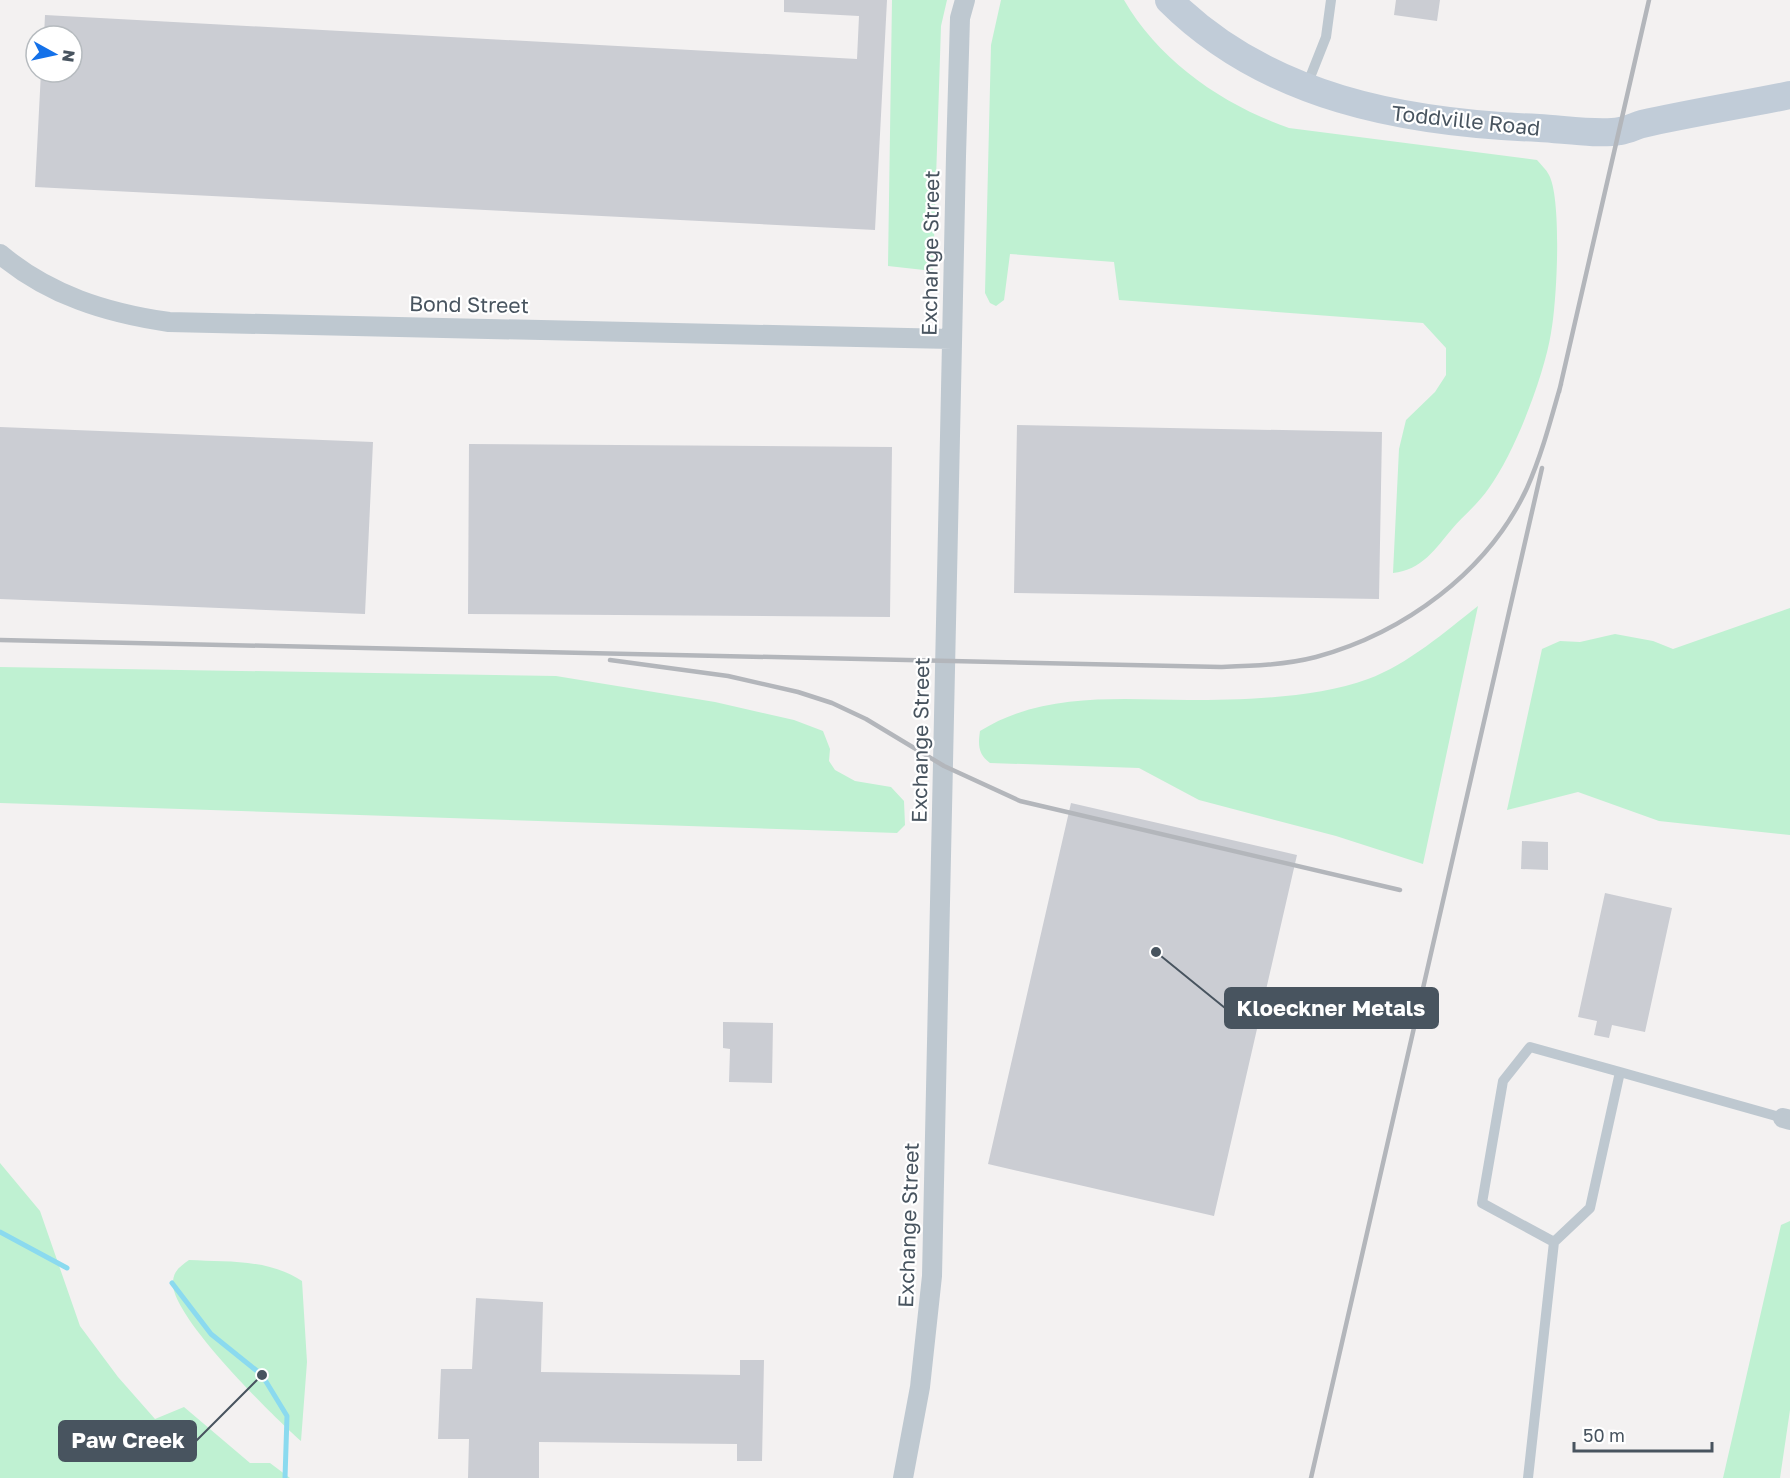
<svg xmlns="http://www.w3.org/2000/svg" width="1790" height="1478" font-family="'Golos Text',sans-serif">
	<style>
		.green { fill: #bff1d2 }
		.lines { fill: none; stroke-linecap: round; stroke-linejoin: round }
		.stream { stroke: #8bdaef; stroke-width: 5 }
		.building { fill: #cbcdd3 }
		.lane { stroke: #bec8d0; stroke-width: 10 }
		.street { stroke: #bec8d0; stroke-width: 20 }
		.secondary { stroke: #c1ccd8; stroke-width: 28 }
		.rail { stroke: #b3b6bb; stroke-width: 4.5 }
		.labels { text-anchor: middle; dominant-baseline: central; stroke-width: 4.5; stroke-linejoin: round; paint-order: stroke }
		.street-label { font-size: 21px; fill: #48545f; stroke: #fff }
		.leader { fill: none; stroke: #48545f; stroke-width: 2 }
		.callout-dot { fill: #48545f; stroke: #fff; stroke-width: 2 }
		.callout { fill: #48545f; stroke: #48545f; stroke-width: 2 }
		.callout-label { font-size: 22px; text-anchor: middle; font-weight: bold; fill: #fff }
	</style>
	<rect width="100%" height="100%" fill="#f3f1f1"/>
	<!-- green -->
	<path class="green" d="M892 0H947L941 26 933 271 888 266Z
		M1001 0H1124C1159 61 1223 105 1289 128L1537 160C1541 165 1546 169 1549 175 1562 199 1557 303 1551 333 1544 376 1515 452 1489 488 1479 503 1464 515 1452 529 1435 549 1422 570 1393 573L1399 449 1406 420 1435 392 1446 375V348L1423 323 1119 300 1114 262 1010 254 1004 300 996 306 990 303 985 293 991 45Z
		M1478 606 1423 864 1336 836 1199 800 1139 768 990 763C978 754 978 745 980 731 1042 692 1118 699 1188 700 1244 700 1316 698 1368 679 1407 665 1446 631 1478 606Z
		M1790 608V835L1659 821 1578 792 1507 810 1542 649 1560 641 1580 642 1615 634 1653 641 1673 649Z
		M0 667 556 676 715 702 794 720 823 731 830 749 829 761 835 770 855 781 891 787 904 801 905 825 897 833 0 803Z
		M0 1163 40 1211 80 1326 118 1377 155 1419 184 1407 250 1463H270L290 1478H0Z
		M1790 1221V1410L1780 1478H1723L1781 1225Z
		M189 1260C228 1262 269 1259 302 1281L307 1362 301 1441C275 1418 168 1314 173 1281 174 1270 181 1266 189 1260Z"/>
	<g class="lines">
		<!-- stream -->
		<path class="stream" d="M0 1232 67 1268
			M172 1283 211 1334 262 1375 287 1416 285 1478"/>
	</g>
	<!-- building -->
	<path class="building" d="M784 0H887L875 230 35 187 41 72H72V36H44L45 15 857 59 859 16 784 12Z
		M1396 0H1440L1437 21 1394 15Z
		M1017 425 1382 432 1379 599 1014 593Z
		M0 427 373 442 365 614 0 599Z
		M469 444 892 447 890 617 468 614Z
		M1071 803 1297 855 1214 1216 988 1164Z
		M1522 841 1548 842V870L1521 869Z
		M1605 893 1672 908 1645 1032 1612 1025 1609 1038 1594 1035 1597 1021 1578 1017Z
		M723 1022 773 1023 772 1083 729 1082 730 1049 723 1048Z
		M476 1298 543 1302 541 1372 740 1375V1360H764L762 1461H737V1444L539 1442V1478H468L469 1439H438L441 1369H472Z"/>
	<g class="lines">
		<!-- lane -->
		<path class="lane" d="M1307 85 1326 37 1331 0
			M1620 1072 1783 1118
			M1528 1478 1554 1242 1590 1208 1620 1072 1530 1047 1503 1081 1482 1203 1554 1242"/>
		<!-- street -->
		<path class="street" d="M0 254C49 295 106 313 169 322L952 339
			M1783 1118 1790 1120
			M903 1478 920 1387 932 1276 956 156 960 18 965 0"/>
		<!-- secondary -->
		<path class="secondary" d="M1169 0C1267 98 1405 123 1539 128 1562 129 1598 135 1620 131 1628 130 1635 126 1642 124 1691 113 1741 105 1790 95"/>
		<!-- rail -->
		<path class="rail" d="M1559 392 1649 0
			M0 640 1221 667C1252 666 1285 665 1316 657 1404 633 1488 572 1527 488 1542 454 1551 419 1561 384
			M610 660 728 676 798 692 832 703 866 719 944 766 1020 801 1400 890
			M1311 1478 1542 468"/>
	</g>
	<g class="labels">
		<!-- street labels -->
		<g class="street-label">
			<text transform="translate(1466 120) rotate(6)">Toddville Road</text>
			<text transform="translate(930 253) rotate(-89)">Exchange Street</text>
			<text transform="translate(469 304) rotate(1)">Bond Street</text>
			<text transform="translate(920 740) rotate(-89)">Exchange Street</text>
			<text transform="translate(908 1225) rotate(-88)">Exchange Street</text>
		</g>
	</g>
	<!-- callouts -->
	<path class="leader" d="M1156 952L1225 1008M262 1375L196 1441"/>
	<g class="callout-dot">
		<circle cx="1156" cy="952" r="6"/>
		<circle cx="262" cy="1375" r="6"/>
	</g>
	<g class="callout">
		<rect x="1225" y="988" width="213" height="40" rx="6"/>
		<rect x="59" y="1421" width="137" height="40" rx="6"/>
	</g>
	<g class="callout-label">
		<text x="1331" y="1016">Kloeckner Metals</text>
		<text x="128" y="1448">Paw Creek</text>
	</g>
	<!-- north arrow -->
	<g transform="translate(54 54) rotate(98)"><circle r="28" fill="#ffffff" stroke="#b6bbbf" stroke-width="1.5"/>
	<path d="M0-4.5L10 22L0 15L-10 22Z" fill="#1471e9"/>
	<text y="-9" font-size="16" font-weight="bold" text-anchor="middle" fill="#48545f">N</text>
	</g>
	<!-- scale -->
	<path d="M1574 1442v9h138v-9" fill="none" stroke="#48545f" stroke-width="3"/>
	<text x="1583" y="1442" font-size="18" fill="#48545f" stroke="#ffffff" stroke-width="4.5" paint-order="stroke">50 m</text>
</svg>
